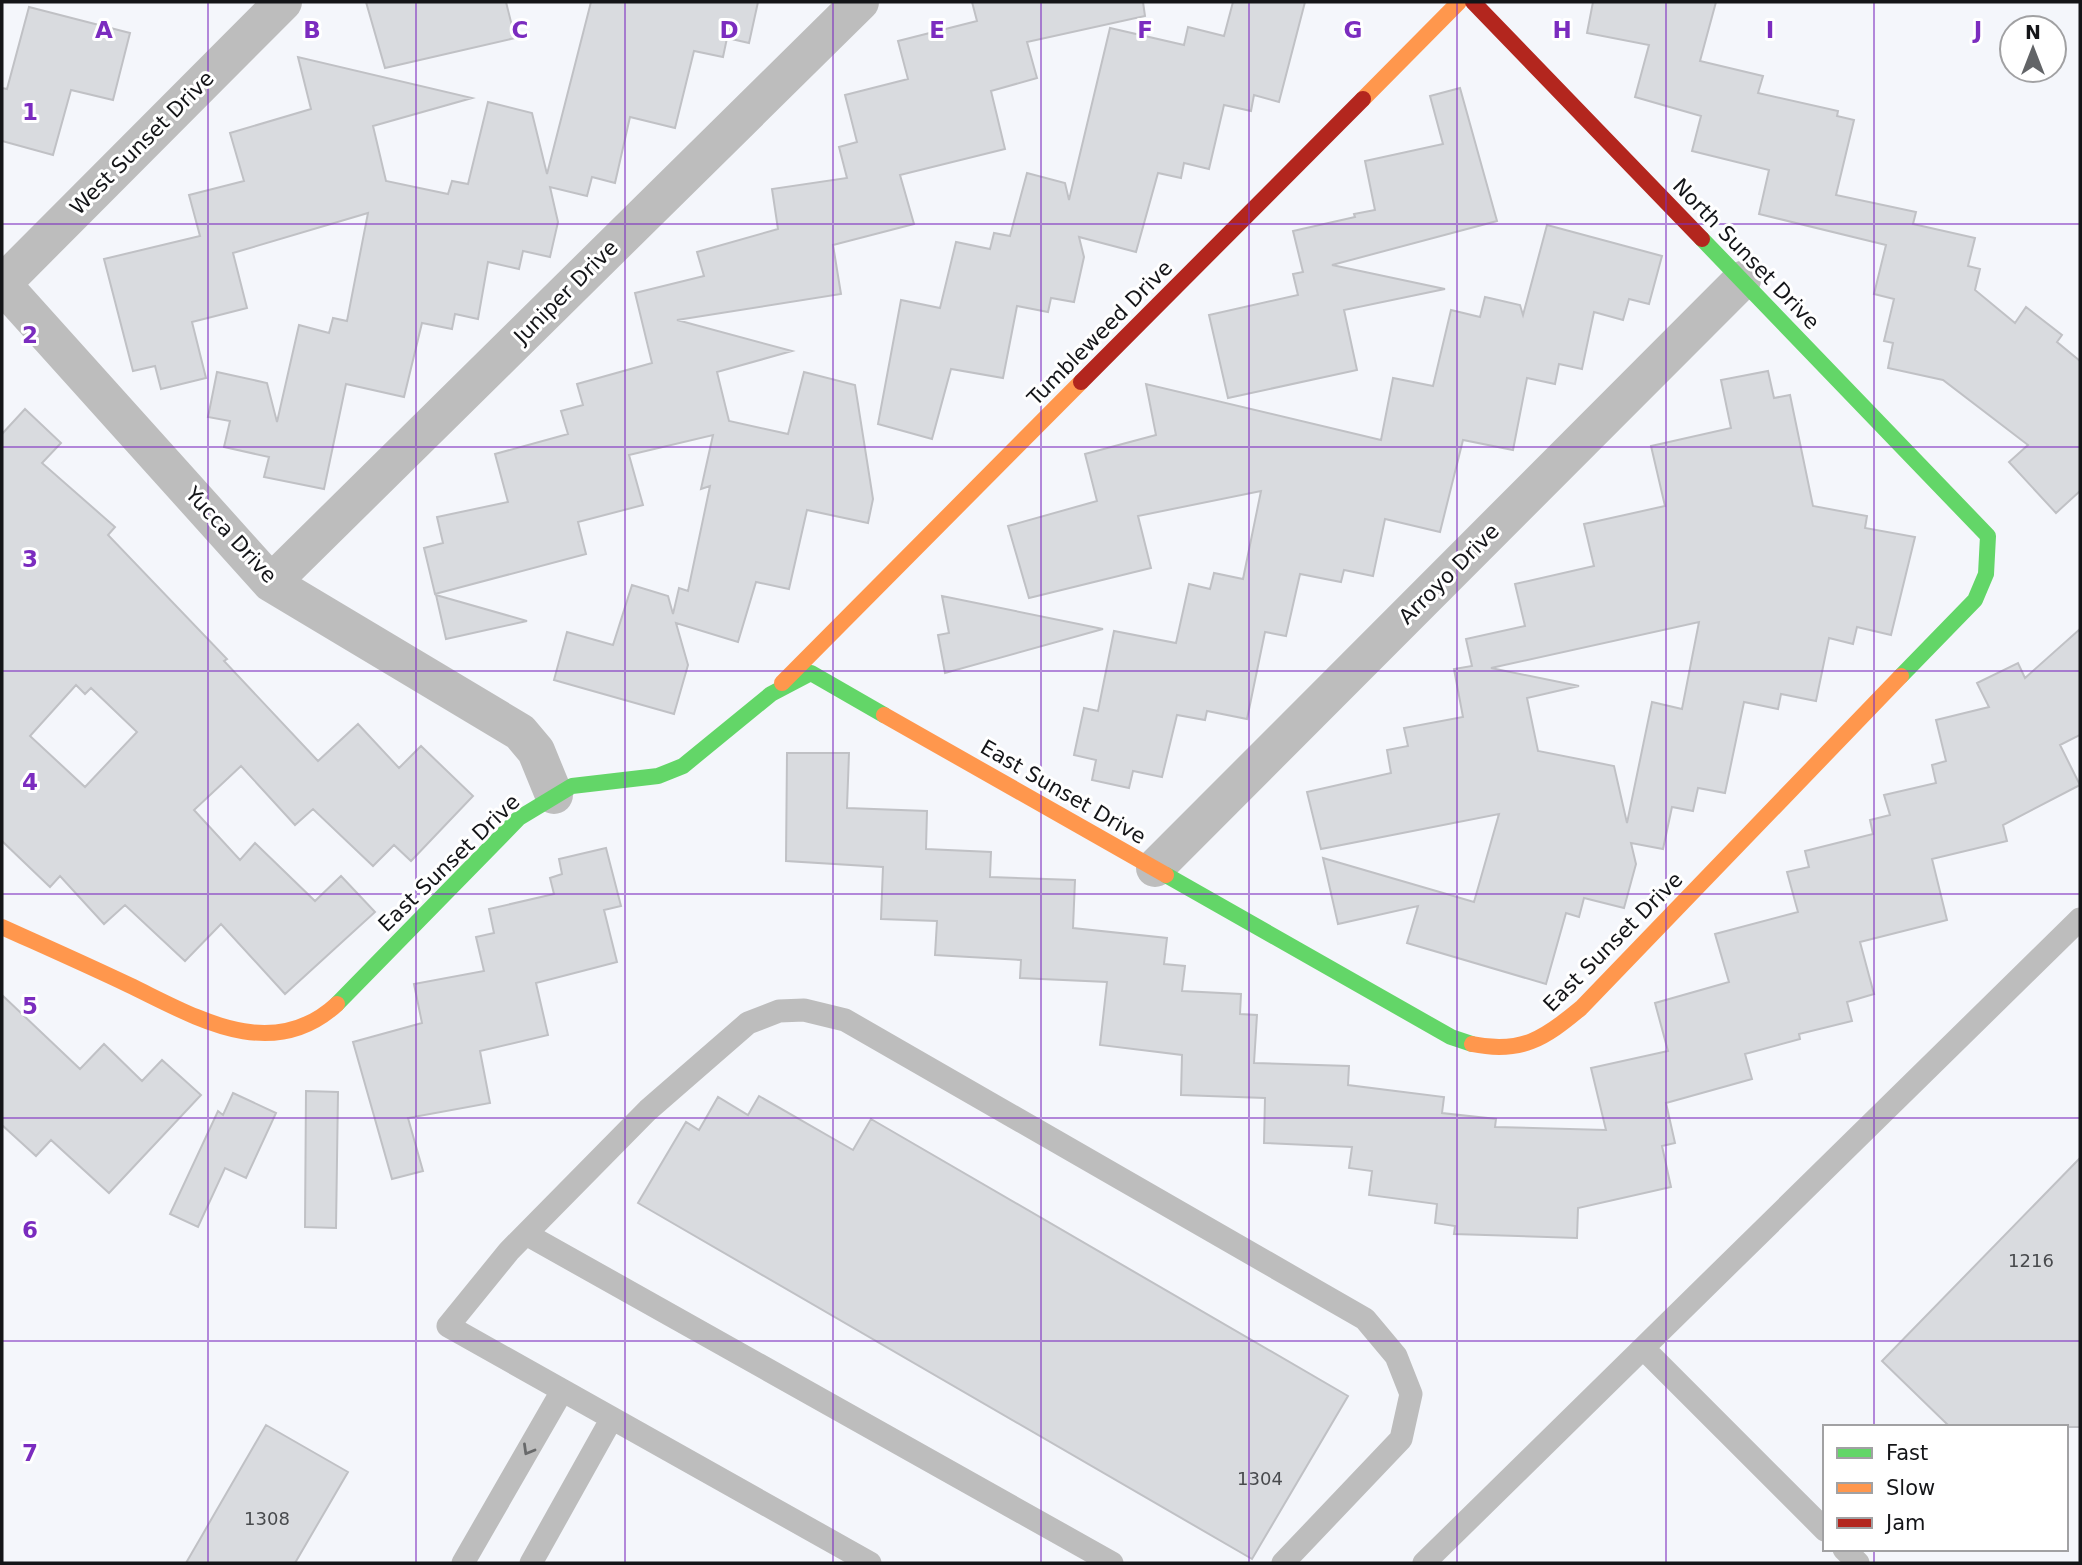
<svg xmlns="http://www.w3.org/2000/svg" width="2082" height="1565" font-family="'DejaVu Sans',sans-serif">
	<style>
		.building { fill: #d9dbdf; stroke: #c0c1c5; stroke-width: 2; fill-rule: evenodd }
		.lines { fill: none; stroke-linecap: round; stroke-linejoin: round }
		.lane { stroke: #bdbdbd; stroke-width: 23 }
		.street { stroke: #bdbdbd; stroke-width: 38 }
		.fast { stroke: #63d668; stroke-width: 16 }
		.slow { stroke: #ff974d; stroke-width: 16 }
		.jam { stroke: #b3261e; stroke-width: 16 }
		.oneway { stroke: #68696a }
		.grid { fill: none; stroke: #7b2cbf; stroke-width: 2; stroke-opacity: 0.55 }
		.labels { text-anchor: middle; dominant-baseline: central; stroke-width: 6; stroke-linejoin: round; paint-order: stroke }
		.number-label { font-size: 18px; fill: #484a4d }
		.street-label { font-size: 21px; fill: #141518; stroke: #fff }
		.grid-label { font-size: 23px; text-anchor: middle; font-weight: bold; fill: #7b2cbf; stroke: #fff; stroke-width: 6; stroke-linejoin: round; paint-order: stroke }
	</style>
	<rect width="100%" height="100%" fill="#f4f6fb"/>
	<!-- building -->
	<path class="building" d="M366 2H506L515 38 385 68Z
		M591 2H758L749 43 727 38 723 57 694 51 675 128 630 117 615 183 592 177 587 196 550 187 558 222 550 257 523 251 519 269 488 262 478 319 455 314 452 329 422 323 404 397 346 384 324 489 264 477 269 457 224 447 230 421 208 417 217 372 267 383 277 422 299 325 329 333 333 318 347 321 368 213 233 253 247 308 192 322 206 378 161 389 155 366 133 371 104 259 200 236 189 195 244 181 230 133 311 109 298 57 472 98 373 126 386 181 448 194 452 181 468 184 488 102 532 113 547 174Z
		M972 2H1143L1145 16 1027 42 1037 78 991 91 1005 149 900 175 914 224 833 245 841 294 677 320 792 351 717 372 729 421 788 434 804 372 855 385 873 499 868 523 807 510 789 589 756 582 738 642 676 623 688 665 674 714 554 680 567 632 613 645 632 585 668 596 673 614 679 588 688 591 710 486 701 489 713 435 629 455 643 505 578 522 586 554 435 594 424 548 443 543 437 517 508 502 495 454 568 434 561 411 583 405 577 384 652 363 635 293 704 276 697 252 778 229 772 189 847 178 839 147 857 142 845 95 908 79 898 41 977 21Z
		M1233 2H1305L1279 102 1254 95 1251 111 1224 105 1209 169 1184 163 1181 178 1158 173 1136 252 1079 237 1084 257 1074 302 1051 298 1048 312 1017 306 1003 378 951 369 932 439 878 424 901 300 940 308 956 242 990 249 994 233 1010 236 1027 173 1065 183 1069 200 1110 28 1184 45 1188 27 1224 36Z
		M1593 2H1716L1700 61 1763 76 1758 93 1838 111 1837 116 1854 120 1836 195 1916 212 1913 224 1975 238 1968 266 1980 269 1975 290 2015 323 2026 307 2062 335 2057 342 2080 361V491L2056 513 2009 462 2028 445 1943 380 1888 368 1893 343 1884 341 1894 299 1874 294 1886 245 1759 214 1769 170 1692 151 1701 116 1635 97 1649 45 1587 33Z
		M29 7 130 33 113 100 71 90 53 155 2 141V88L7 89Z
		M1460 88 1497 221 1332 265 1445 289 1344 310 1357 370 1228 398 1209 315 1298 295 1293 274 1303 272 1293 231 1355 217 1354 214 1375 210 1365 161 1443 144 1430 96Z
		M1547 225 1662 256 1649 304 1629 299 1623 320 1594 312 1582 369 1559 364 1555 384 1527 378 1513 450 1463 440 1440 532 1385 519 1373 576 1344 570 1341 582 1300 574 1286 636 1265 632 1247 719 1207 711 1205 720 1177 715 1162 777 1133 771 1129 788 1092 780 1096 760 1074 755 1084 708 1098 711 1114 631 1176 643 1189 584 1210 589 1214 573 1243 579 1261 491 1138 516 1151 568 1029 598 1008 526 1097 501 1085 454 1156 435 1146 384 1381 440 1393 378 1433 386 1451 310 1480 317 1485 297 1520 305 1523 315Z
		M1768 371 1774 398 1790 395 1813 506 1867 516 1865 528 1915 537 1891 635 1857 627 1853 644 1829 638 1816 701 1781 694 1778 709 1744 702 1725 793 1698 788 1693 811 1672 807 1663 849 1631 843 1636 864 1624 908 1584 898 1579 917 1566 913 1546 984 1407 943 1418 906 1338 924 1323 858 1474 902 1499 814 1321 849 1307 792 1391 773 1387 750 1408 746 1404 728 1463 717 1454 669 1472 666 1466 639 1525 626 1515 584 1594 566 1584 524 1665 506 1651 446 1731 428 1721 380ZM1699 622 1682 709 1652 702 1627 823 1614 766 1538 751 1527 698 1579 686 1491 668Z
		M25 409 61 443 42 463 115 527 108 535 227 659 224 661 318 761 358 724 399 768 421 746 473 796 411 861 394 845 373 866 313 809 295 825 241 766 194 810 240 860 255 843 315 901 341 876 375 912 285 994 221 924 185 961 125 905 104 924 60 876 50 887 2 841V434ZM76 685 85 694 91 688 137 732 85 787 30 736Z
		M436 595 527 621 446 639Z
		M942 596 1103 629 945 673 938 635 949 633Z
		M2080 629V735L2060 745 2080 785 2003 825 2007 841 1932 859 1947 920 1860 942 1874 994 1847 1002 1852 1021 1799 1034 1800 1039 1745 1054 1752 1079 1666 1103 1675 1143 1662 1146 1671 1187 1578 1208 1577 1238 1454 1234 1455 1226 1435 1223 1437 1204 1369 1195 1372 1171 1349 1168 1352 1147 1264 1143 1265 1098 1181 1095 1182 1055 1100 1045 1107 982 1020 978 1021 960 935 955 937 921 881 919 883 867 786 861 787 753H849L847 808 927 811 926 849 991 852 990 877 1075 880 1073 928 1167 938 1164 964 1185 966 1182 991 1241 994 1240 1014 1257 1015 1254 1063 1349 1066 1348 1085 1444 1097 1442 1113 1496 1119 1495 1127 1606 1130 1591 1068 1668 1051 1655 1003 1729 982 1715 934 1798 912 1787 872 1809 867 1805 851 1873 834 1870 820 1890 815 1884 795 1936 783 1932 765 1946 761 1936 720 1989 707 1977 683 2018 663 2025 678Z
		M606 848 621 906 604 910 617 962 536 983 548 1035 480 1051 490 1103 408 1118 423 1171 392 1179 353 1042 422 1023 414 984 484 971 476 937 494 933 489 909 554 894 550 878 562 874 559 859Z
		M2 995 80 1069 104 1044 142 1081 162 1060 201 1095 109 1193 51 1140 36 1156 2 1125Z
		M306 1091 338 1092 336 1228 305 1227Z
		M233 1093 276 1113 246 1178 225 1168 198 1227 170 1214 218 1111 223 1115Z
		M759 1096 853 1150 871 1119 1348 1396 1252 1559 638 1203 686 1122 699 1130 718 1097 748 1115Z
		M2080 1158V1427H1950L1882 1361Z
		M266 1425 348 1472 295 1563H186Z"/>
	<g class="lines">
		<!-- lane -->
		<path class="lane" d="M526 1234 1112 1563
			M1643 1348 1825 1530
			M1844 1549 1858 1563
			M463 1563 562 1391
			M531 1563 612 1418
			M870 1563 448 1326 509 1251 648 1110 748 1023 779 1011 804 1010 845 1020 1365 1319 1396 1356 1411 1394 1401 1439 1283 1563
			M1424 1563 2080 919"/>
		<!-- street -->
		<path class="street" d="M2 284 271 583 520 732 536 751 554 795
			M2 284 283 2
			M271 583 860 2
			M1155 868 1742 280"/>
		<!-- fast -->
		<path class="fast" d="M1702 239 1988 536 1986 574 1975 600 1901 676
			M1166 875 1451 1037 1472 1044
			M337 1004 519 818 572 786 658 776 683 766 771 694 811 673 884 715"/>
		<!-- slow -->
		<path class="slow" d="M1363 99 1459 2
			M782 683 1081 382
			M884 715 1166 875
			M2 927C44 946 87 965 129 985 194 1016 271 1065 337 1004
			M1472 1044C1521 1054 1544 1039 1581 1008L1901 676"/>
		<!-- jam -->
		<path class="jam" d="M1473 2 1702 239
			M1081 382 1363 99"/>
	</g>
	<!-- one-way arrows -->
	<defs><path id="oneway-chevron" d="M-2-3.5L2.5 0L-2 3.5" fill="none" stroke-width="1.6" stroke-linecap="round" stroke-linejoin="round" transform="scale(1.75)"/></defs>
	<use class="oneway" href="#oneway-chevron" transform="translate(528 1450) rotate(120)"/>
	<!-- grid -->
	<path class="grid" d="M208 2V1563M416 2V1563M625 2V1563M833 2V1563M1041 2V1563M1249 2V1563M1457 2V1563M1666 2V1563M1874 2V1427M2 224H2080M2 447H2080M2 671H2080M2 894H2080M2 1118H2080M2 1341H2080M1874 1549V1563"/>
	<g class="labels">
		<!-- number labels -->
		<g class="number-label">
			<text x="2031" y="1260">1216</text>
			<text x="1260" y="1478">1304</text>
			<text x="267" y="1518">1308</text>
		</g>
		<!-- street labels -->
		<g class="street-label">
			<text transform="translate(142 143) rotate(-45)">West Sunset Drive</text>
			<text transform="translate(1746 254) rotate(46)">North Sunset Drive</text>
			<text transform="translate(566 292) rotate(-45)">Juniper Drive</text>
			<text transform="translate(1100 333) rotate(-45)">Tumbleweed Drive</text>
			<text transform="translate(231 535) rotate(47)">Yucca Drive</text>
			<text transform="translate(1449 574) rotate(-45)">Arroyo Drive</text>
			<text transform="translate(1063 792) rotate(30)">East Sunset Drive</text>
			<text transform="translate(449 863) rotate(-44)">East Sunset Drive</text>
			<text transform="translate(1613 942) rotate(-45)">East Sunset Drive</text>
		</g>
	</g>
	<g class="grid-label">
		<text x="104" y="38">A</text>
		<text x="312" y="38">B</text>
		<text x="520" y="38">C</text>
		<text x="729" y="38">D</text>
		<text x="937" y="38">E</text>
		<text x="1145" y="38">F</text>
		<text x="1353" y="38">G</text>
		<text x="1562" y="38">H</text>
		<text x="1770" y="38">I</text>
		<text x="1978" y="38">J</text>
		<text x="30" y="120">1</text>
		<text x="30" y="343">2</text>
		<text x="30" y="567">3</text>
		<text x="30" y="790">4</text>
		<text x="30" y="1014">5</text>
		<text x="30" y="1238">6</text>
		<text x="30" y="1461">7</text>
	</g>
	<!-- border -->
	<rect width="2082" height="1565" fill="none" stroke="#141518" stroke-width="7"/>
	<!-- legend -->
	<rect x="1823" y="1425" width="245" height="126" fill="#ffffff" stroke="#a1a1a3" stroke-width="2"/>
	<rect x="1837" y="1448" width="35" height="10" fill="#63d668" stroke="#a1a1a3" stroke-width="2"/>
	<text x="1886" y="1460" font-size="21" fill="#141518">Fast</text>
	<rect x="1837" y="1483" width="35" height="10" fill="#ff974d" stroke="#a1a1a3" stroke-width="2"/>
	<text x="1886" y="1495" font-size="21" fill="#141518">Slow</text>
	<rect x="1837" y="1518" width="35" height="10" fill="#b3261e" stroke="#a1a1a3" stroke-width="2"/>
	<text x="1886" y="1530" font-size="21" fill="#141518">Jam</text>
	<!-- north arrow -->
	<g transform="translate(2033 49)"><circle r="33" fill="#ffffff" stroke="#a1a1a3" stroke-width="2"/>
	<path d="M0-5L12 26L0 18L-12 26Z" fill="#626467"/>
	<text y="-10" font-size="19" font-weight="bold" text-anchor="middle" fill="#141518">N</text>
	</g>
</svg>
